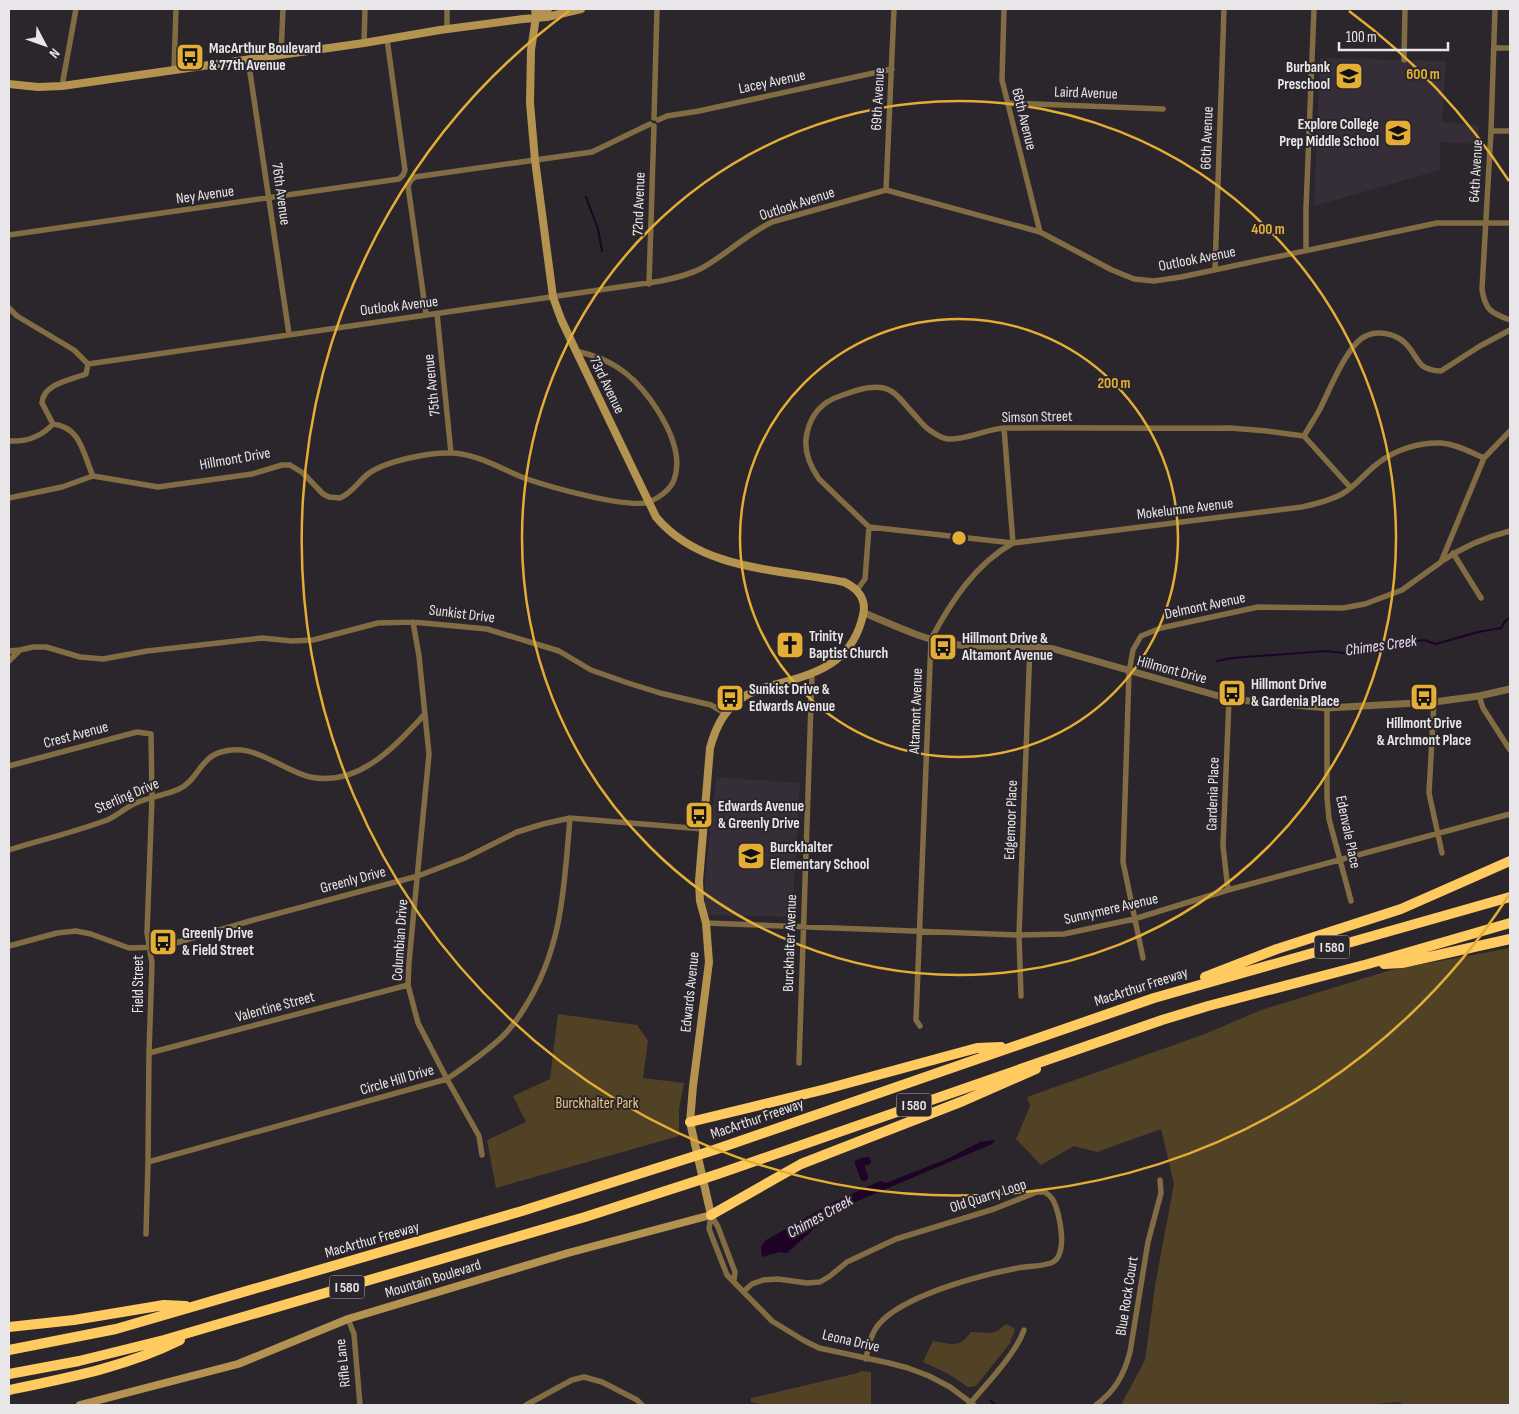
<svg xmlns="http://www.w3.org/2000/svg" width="1519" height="1414" font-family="'Sofia Sans Condensed',sans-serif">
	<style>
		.built { fill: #352e38 }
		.green { fill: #524225 }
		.water { fill: #1f0327 }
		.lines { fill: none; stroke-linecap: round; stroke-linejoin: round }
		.stream { stroke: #1f0327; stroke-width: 2 }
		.canal { stroke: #1f0327; stroke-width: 8 }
		.minor { stroke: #816c44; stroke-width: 5.5 }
		.tertiary { stroke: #816c44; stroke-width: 7 }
		.secondary { stroke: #b49250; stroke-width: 8 }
		.motorway { stroke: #ffca5f; stroke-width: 10 }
		.ring { fill: none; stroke: #e4ad35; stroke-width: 2.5 }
		.labels { text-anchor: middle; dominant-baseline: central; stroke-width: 4; stroke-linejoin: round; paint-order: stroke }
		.shield { fill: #2a262b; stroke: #b0acb0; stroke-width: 1 }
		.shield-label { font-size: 14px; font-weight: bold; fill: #e9e6e9 }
		.poi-label { font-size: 15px; font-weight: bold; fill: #e9e6e9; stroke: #2a262b; text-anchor: start }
		.street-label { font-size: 15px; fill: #e9e6e9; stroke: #2a262b }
		.park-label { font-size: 15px; fill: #f1c87a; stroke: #2a262b }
		.water-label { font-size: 16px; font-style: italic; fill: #f0dbf7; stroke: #2a262b }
		.centre { fill: #e4ad35; stroke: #2a262b; stroke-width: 2.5 }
		.ring-label { font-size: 15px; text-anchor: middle; font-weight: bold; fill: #e4ad35; stroke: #2a262b; stroke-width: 4; stroke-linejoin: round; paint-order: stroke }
	</style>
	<rect width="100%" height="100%" fill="#2a262b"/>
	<!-- built -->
	<path class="built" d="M1320 58 1446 61 1442 122 1479 125 1478 144 1440 142V170L1314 206Z
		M716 777 800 783 792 917 709 915 705 909V879Z"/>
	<!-- green -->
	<path class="green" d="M1510 948V1405H1402L1400 1402 1364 1405H1121L1145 1360 1155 1286 1174 1184 1161 1129 1097 1152 1074 1146 1041 1165 1016 1139 1030 1106 1027 1097 1205 1034 1261 1010 1391 970Z
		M558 1014 637 1025 648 1041 643 1078 684 1083 679 1109V1136L496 1188 487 1140 526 1122 513 1096 550 1079Z
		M1006 1324 1015 1329 1014 1333 1010 1341 1011 1342 976 1386 968 1387 947 1373 923 1362 933 1341C951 1344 959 1349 971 1332 988 1332 993 1337 1006 1324Z
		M861 1371 871 1372V1405H764L751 1402V1398L858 1373Z"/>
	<!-- water -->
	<path class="water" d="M993 1140 995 1141 992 1144 841 1208 826 1218 787 1253 780 1252 762 1257 761 1247 766 1240 832 1203 880 1181 886 1183 947 1159 980 1142Z"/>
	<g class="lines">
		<!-- stream -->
		<path class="stream" d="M586 197 598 229 602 251
			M1217 661 1232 658 1326 651 1353 654 1388 645 1424 640 1436 644 1478 632 1501 628 1505 621 1510 618
			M991 1401 995 1405"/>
		<!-- canal -->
		<path class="canal" d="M864 1177 859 1163 867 1161"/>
		<!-- minor -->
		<path class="minor" d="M1004 9 1002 80 1040 232
			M1495 9 1491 131 1482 289C1485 310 1491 313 1510 320
			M447 29V9
			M364 43 365 9
			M1494 48H1510
			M281 54 283 9
			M248 59 289 334
			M1404 60 1405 9
			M174 69 176 9
			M62 86 76 9
			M1009 103 1163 109
			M654 118 657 9
			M658 120 667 116 699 111 892 69
			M1491 131H1510
			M886 190 894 9
			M9 235 399 179 403 175 405 170 387 39
			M1306 250V209L1314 9
			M1215 269 1224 9
			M649 284 654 126
			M9 308 17 316 74 350 88 364 86 374C70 380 43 384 42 403L53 424C81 427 83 454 93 476
			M426 314 408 186 411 180 415 177 592 152 650 124
			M437 314 451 453
			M88 364 661 281C675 278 689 275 702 268 727 254 747 234 772 222L886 190 1040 232 1112 270 1134 279 1154 281 1181 277 1437 223H1510
			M1304 436C1309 427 1315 418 1320 409 1329 391 1347 346 1364 337 1376 330 1394 333 1404 342 1420 357 1415 370 1441 371L1480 346 1510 330
			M9 441C26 442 41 437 53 424
			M9 498 62 487 93 476 158 487 252 474 282 465H290L303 473 323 494 329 497 340 498C352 493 358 482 368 474 385 461 430 452 452 453 478 454 503 470 527 479 550 487 628 509 649 502 659 498 670 490 674 480 684 453 665 420 650 399 629 371 610 359 576 351
			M869 527 1013 543 1302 507C1316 504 1329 501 1342 494 1355 487 1365 473 1377 464 1394 450 1419 442 1441 443 1456 444 1470 452 1484 458
			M1453 553 1481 598
			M1442 561C1463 547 1486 537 1510 531
			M857 590 865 579 869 527 819 479C810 466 803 449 807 433 811 414 822 402 840 396 854 391 877 382 891 391 898 395 904 403 910 410 916 416 921 423 928 429 934 433 940 438 948 439 968 440 987 428 1007 428 1081 427 1156 429 1230 428L1267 431 1304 436 1350 487
			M413 622 419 656 429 754 409 962 408 985 418 1023 447 1079 479 1136 482 1155
			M9 651 20 650
			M9 661 20 650 33 647H46L80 657 103 659 147 651 262 638 292 641 313 640 378 623 413 622 487 629 559 651 591 670 628 683 660 693 711 705 725 713
			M1479 696 1483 708 1510 750
			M1434 702 1429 793 1442 853
			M1327 708V797L1329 819 1351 901
			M9 766 137 732 151 734 152 797 147 933 152 963 149 1053 148 1162 146 1234
			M9 850C41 840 75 832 107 820 117 816 126 807 136 803 150 797 166 795 179 789 197 781 200 758 221 752 243 746 256 753 275 762 286 767 298 774 310 777 359 787 394 747 424 715
			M1228 890 1223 846 1229 699
			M706 923 1019 935 1064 934 1134 919 1228 890 1510 814
			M9 946 57 933 76 931 91 934 129 948 162 947 250 921 418 876 465 858 517 832 543 824 570 818 703 829
			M1143 958 1123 862 1129 672 1133 650 1141 636 1161 628 1258 607 1343 608 1365 604 1402 590 1441 562 1484 458 1510 431
			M1021 996 1019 935 1030 646
			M920 1026 916 1020 931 639C951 602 975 564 1013 543L1004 428
			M149 1053 408 985
			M799 1063 812 674
			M148 1162 447 1079C466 1066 485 1053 502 1037 511 1028 519 1017 525 1007 563 947 564 886 570 818
			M711 1215 709 1229 727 1275 772 1321 803 1340 819 1348 889 1363 908 1368 929 1376 950 1387 974 1405
			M711 1215 718 1227 735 1272 734 1280
			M744 1291 752 1284 763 1280 778 1279 807 1283 820 1282 830 1276 847 1262 896 1239 994 1209 1037 1192H1045C1048 1194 1051 1197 1053 1200 1060 1213 1069 1256 1051 1263 1039 1267 1025 1266 1013 1269 977 1276 903 1296 879 1324 871 1333 868 1347 866 1359
			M348 1319 354 1334 360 1405
			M526 1405 572 1380 584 1377 602 1382 637 1400 642 1405
			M969 1405C986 1384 1015 1355 1024 1330
			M1096 1405C1115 1391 1124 1375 1130 1352L1148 1242 1161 1193 1160 1180"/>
		<!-- tertiary -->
		<path class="tertiary" d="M864 613C892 624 921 639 951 644 985 649 1020 643 1054 649L1229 699 1327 708 1434 702 1479 696 1510 689"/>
		<!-- secondary -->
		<path class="secondary" d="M536 17 548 9
			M9 84 38 87 62 86 364 43 440 30 523 19 547 17 581 9
			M80 1405 238 1364 348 1319 568 1253 711 1215 690 1122 693 1086 709 962 706 923 700 901 699 881 710 748C716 726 725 708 745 696 758 688 773 685 788 681 826 671 854 656 863 615 867 599 857 588 844 582 780 569 701 571 656 517L576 351 561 319 553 297 535 160 530 103 531 50 536 17 535 9"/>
		<!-- motorway -->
		<path class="motorway" d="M1384 964 1402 963 1510 939
			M1205 977 1277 949 1401 909 1510 861
			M690 1122 826 1089 977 1048 1001 1047
			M711 1215 801 1164 963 1101 1036 1069
			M9 1327 74 1320 164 1305 186 1306
			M9 1350 116 1329 522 1211 714 1150 1154 998 1510 897
			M9 1374 79 1361 164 1340 585 1217 718 1174 1162 1020 1208 1006 1368 964 1510 923
			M9 1390C67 1378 126 1367 180 1340"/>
	</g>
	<!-- distance rings -->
	<g class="ring">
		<circle cx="959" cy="538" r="219"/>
		<circle cx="959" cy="538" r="437"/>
		<path d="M1509 895A656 656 0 1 1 569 11M1349 11A656 656 0 0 1 1509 181"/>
	</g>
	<!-- icons -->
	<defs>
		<symbol id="bus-square" viewBox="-11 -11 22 22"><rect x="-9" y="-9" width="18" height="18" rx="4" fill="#e4ad35" stroke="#2a262b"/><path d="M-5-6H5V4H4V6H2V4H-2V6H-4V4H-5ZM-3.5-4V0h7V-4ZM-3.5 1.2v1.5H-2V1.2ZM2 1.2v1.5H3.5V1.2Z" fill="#111"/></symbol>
		<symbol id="school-square" viewBox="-11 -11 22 22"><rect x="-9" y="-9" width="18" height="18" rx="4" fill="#e4ad35" stroke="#2a262b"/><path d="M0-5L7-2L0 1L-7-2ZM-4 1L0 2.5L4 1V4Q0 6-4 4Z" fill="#111"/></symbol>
		<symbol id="church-square" viewBox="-11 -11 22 22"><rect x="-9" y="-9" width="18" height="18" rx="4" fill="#e4ad35" stroke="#2a262b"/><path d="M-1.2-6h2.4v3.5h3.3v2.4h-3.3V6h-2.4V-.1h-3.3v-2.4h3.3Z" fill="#111"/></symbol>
	</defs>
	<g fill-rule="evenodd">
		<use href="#bus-square" x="174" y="41" width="32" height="32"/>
		<use href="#school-square" x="1333" y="60" width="32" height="32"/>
		<use href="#school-square" x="1382" y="117" width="32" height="32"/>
		<use href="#church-square" x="774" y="629" width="32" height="32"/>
		<use href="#bus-square" x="927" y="631" width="32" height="32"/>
		<use href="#bus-square" x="1216" y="677" width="32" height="32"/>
		<use href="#bus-square" x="1408" y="681" width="32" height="32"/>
		<use href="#bus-square" x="714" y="682" width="32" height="32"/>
		<use href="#bus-square" x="683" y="799" width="32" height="32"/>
		<use href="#school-square" x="735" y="840" width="32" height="32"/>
		<use href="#bus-square" x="147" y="926" width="32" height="32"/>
	</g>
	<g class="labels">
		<!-- shield labels -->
		<g class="shield">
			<rect x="1314.5" y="935.5" width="35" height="23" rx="4"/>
			<rect x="896.5" y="1093.5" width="35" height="23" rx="4"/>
			<rect x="329.5" y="1275.5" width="35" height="23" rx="4"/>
		</g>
		<g class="shield-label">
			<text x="1332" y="947">I 580</text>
			<text x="914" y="1105">I 580</text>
			<text x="347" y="1287">I 580</text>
		</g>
		<!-- poi labels -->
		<g class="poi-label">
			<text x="209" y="48">MacArthur Boulevard<tspan x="209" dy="17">&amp; 77th Avenue</tspan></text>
			<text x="1330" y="67" text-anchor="end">Burbank<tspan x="1330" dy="17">Preschool</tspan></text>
			<text x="1379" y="124" text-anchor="end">Explore College<tspan x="1379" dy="17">Prep Middle School</tspan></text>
			<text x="809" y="636">Trinity<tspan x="809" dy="17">Baptist Church</tspan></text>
			<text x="962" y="638">Hillmont Drive &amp;<tspan x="962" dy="17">Altamont Avenue</tspan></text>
			<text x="1251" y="684">Hillmont Drive<tspan x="1251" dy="17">&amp; Gardenia Place</tspan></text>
			<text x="749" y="689">Sunkist Drive &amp;<tspan x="749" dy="17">Edwards Avenue</tspan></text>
			<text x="1424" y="723" text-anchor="middle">Hillmont Drive<tspan x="1424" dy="17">&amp; Archmont Place</tspan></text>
			<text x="718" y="806">Edwards Avenue<tspan x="718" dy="17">&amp; Greenly Drive</tspan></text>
			<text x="770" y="847">Burckhalter<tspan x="770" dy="17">Elementary School</tspan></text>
			<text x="182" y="933">Greenly Drive<tspan x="182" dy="17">&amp; Field Street</tspan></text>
		</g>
		<!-- street labels -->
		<g class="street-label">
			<text transform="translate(772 82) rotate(-12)">Lacey Avenue</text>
			<text transform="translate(1086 93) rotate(2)">Laird Avenue</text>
			<text transform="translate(878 99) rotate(-87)">69th Avenue</text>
			<text transform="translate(1024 119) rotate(76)">68th Avenue</text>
			<text transform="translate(1207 138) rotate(-88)">66th Avenue</text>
			<text transform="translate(1476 171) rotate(-87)">64th Avenue</text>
			<text transform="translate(281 194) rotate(82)">76th Avenue</text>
			<text transform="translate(205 195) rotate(-8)">Ney Avenue</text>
			<text transform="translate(639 204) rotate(-88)">72nd Avenue</text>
			<text transform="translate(797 204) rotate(-18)">Outlook Avenue</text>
			<text transform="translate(1197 259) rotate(-11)">Outlook Avenue</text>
			<text transform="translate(399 306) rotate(-7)">Outlook Avenue</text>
			<text transform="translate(432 385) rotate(-96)">75th Avenue</text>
			<text transform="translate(607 385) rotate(64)">73rd Avenue</text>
			<text transform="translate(1037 417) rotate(-1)">Simson Street</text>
			<text transform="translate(235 459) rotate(-10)">Hillmont Drive</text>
			<text transform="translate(1185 509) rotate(-7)">Mokelumne Avenue</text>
			<text transform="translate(1205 606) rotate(-12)">Delmont Avenue</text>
			<text transform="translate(462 614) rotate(7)">Sunkist Drive</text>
			<text transform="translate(1172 670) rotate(15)">Hillmont Drive</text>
			<text transform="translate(916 711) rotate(-88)">Altamont Avenue</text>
			<text transform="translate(76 735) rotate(-15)">Crest Avenue</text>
			<text transform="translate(1213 794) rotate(-88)">Gardenia Place</text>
			<text transform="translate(127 796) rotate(-23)">Sterling Drive</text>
			<text transform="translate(1011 820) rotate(-88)">Edgemoor Place</text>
			<text transform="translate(1348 832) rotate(78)">Edenvale Place</text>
			<text transform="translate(353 880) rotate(-15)">Greenly Drive</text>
			<text transform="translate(1111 909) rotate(-13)">Sunnymere Avenue</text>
			<text transform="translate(400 940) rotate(-86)">Columbian Drive</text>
			<text transform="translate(790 943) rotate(-88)">Burckhalter Avenue</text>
			<text transform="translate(138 984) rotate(-90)">Field Street</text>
			<text transform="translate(1141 987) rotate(-18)">MacArthur Freeway</text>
			<text transform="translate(690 992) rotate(-84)">Edwards Avenue</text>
			<text transform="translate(275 1007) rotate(-15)">Valentine Street</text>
			<text transform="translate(397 1080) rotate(-16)">Circle Hill Drive</text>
			<text transform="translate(757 1119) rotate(-19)">MacArthur Freeway</text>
			<text transform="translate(988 1196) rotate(-18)">Old Quarry Loop</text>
			<text transform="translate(372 1240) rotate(-16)">MacArthur Freeway</text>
			<text transform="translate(433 1279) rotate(-17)">Mountain Boulevard</text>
			<text transform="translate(1127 1296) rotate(-81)">Blue Rock Court</text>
			<text transform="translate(851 1341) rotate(13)">Leona Drive</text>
			<text transform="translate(343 1363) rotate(-96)">Rifle Lane</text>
		</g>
		<!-- park labels -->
		<g class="park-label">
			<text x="597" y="1103">Burckhalter Park</text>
		</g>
		<!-- water labels -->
		<g class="water-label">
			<text transform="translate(1381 646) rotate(-8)">Chimes Creek</text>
			<text transform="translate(820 1217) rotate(-29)">Chimes Creek</text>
		</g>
	</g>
	<circle cx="959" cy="538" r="8" class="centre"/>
	<g class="ring-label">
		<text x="1423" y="79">600 m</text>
		<text x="1268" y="234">400 m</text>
		<text x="1114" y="388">200 m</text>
	</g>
	<!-- border -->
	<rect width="1519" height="1414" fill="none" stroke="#e9e6e9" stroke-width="20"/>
	<!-- north arrow -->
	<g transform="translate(45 45) rotate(131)" stroke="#2a262b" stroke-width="4" paint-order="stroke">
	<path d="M0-4L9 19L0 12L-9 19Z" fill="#e9e6e9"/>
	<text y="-8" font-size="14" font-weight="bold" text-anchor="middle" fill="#e9e6e9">N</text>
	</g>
	<!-- scale -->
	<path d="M1339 42v8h109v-8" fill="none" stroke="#e9e6e9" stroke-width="2.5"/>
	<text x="1346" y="42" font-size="15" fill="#e9e6e9" stroke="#2a262b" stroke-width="4" paint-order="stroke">100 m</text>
</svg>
